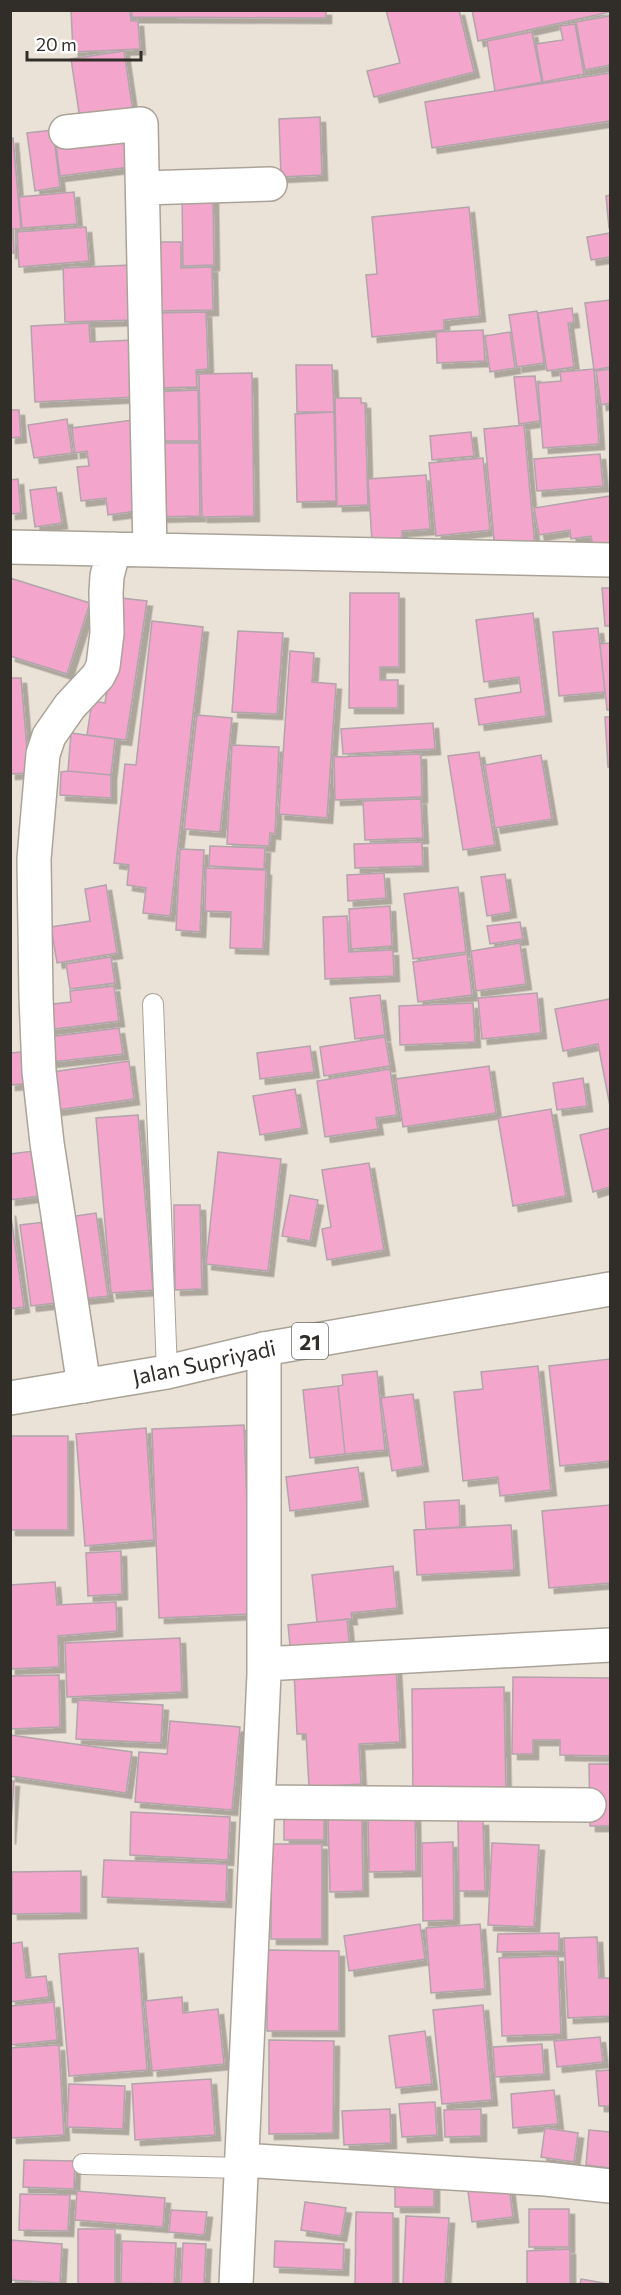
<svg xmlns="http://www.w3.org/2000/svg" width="621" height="2295" font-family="Commissioner,sans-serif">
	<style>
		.building { fill: #f3a5cc; stroke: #b2a4aa; stroke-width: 1.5; filter: url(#shadow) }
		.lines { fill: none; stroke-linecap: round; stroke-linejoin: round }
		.lane-casing { stroke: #aaa398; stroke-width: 22 }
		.street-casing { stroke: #aaa398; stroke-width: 36 }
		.highway-casing { stroke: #aaa398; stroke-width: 36 }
		.lane { stroke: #fff; stroke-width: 20 }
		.street { stroke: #fff; stroke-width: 33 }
		.highway { stroke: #fff; stroke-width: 33 }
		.labels { text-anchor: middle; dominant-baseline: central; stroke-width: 6; stroke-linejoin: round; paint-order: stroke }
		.shield { fill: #fff; stroke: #6f6d6a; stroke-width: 1.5 }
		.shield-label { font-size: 21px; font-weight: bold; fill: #312e2a }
		.street-label { font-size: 22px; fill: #312e2a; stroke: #fff }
	</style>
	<defs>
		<filter id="shadow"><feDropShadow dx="5.5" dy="5.5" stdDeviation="0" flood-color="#0004"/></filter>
	</defs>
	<rect width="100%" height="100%" fill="#eae2d6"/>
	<!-- building -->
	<path class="building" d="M71 10H130L131 21H138L140 49 73 52Z
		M132 10H326V18L132 17Z
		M386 10H459L474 72 374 97 367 71 400 63Z
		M472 10H610V12L478 41Z
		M610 16V65L585 70 576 22Z
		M575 24 584 74 543 82 536 44 563 40 560 26Z
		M532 32 542 82 495 91 487 41Z
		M124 51 134 119 81 126 71 59Z
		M610 73V121L432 148 425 102Z
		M320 117 322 175 281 177 279 119Z
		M53 130 60 187 35 191 27 133Z
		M126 135 130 167 60 176 56 145Z
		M10 138H13L21 229H13L14 253H10Z
		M74 192 77 224 22 228 19 197Z
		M213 195 214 265 183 266 182 196Z
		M610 195V228H609L606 196Z
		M469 207 480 316 444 320V330L372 337 366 275 377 274 372 217Z
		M86 227 89 261 19 267 17 232Z
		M610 233V257L591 260 587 237Z
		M149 242H181V268L212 267 213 310 151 311Z
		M131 265 133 320 65 322 63 268Z
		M610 300V367L594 370 585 303Z
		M572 308 574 322 568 323 574 367 547 371 538 313Z
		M537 311 544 363 517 367 509 315Z
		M206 312 208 369 196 370 197 387 156 388 154 313Z
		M89 323 90 342 134 340 136 397 35 402 31 326Z
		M483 330 485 361 437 363 436 332Z
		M510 332 515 368 490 372 485 336Z
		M296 365H332L334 412H297Z
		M594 369 599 444 543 448 538 383 561 381 560 372Z
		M610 369V403L601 405 596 371Z
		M252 373 254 516 202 517 199 374Z
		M535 376 540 421 519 424 514 377Z
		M198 390 199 441H152L151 392Z
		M335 398H361V403H365L368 505 337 506Z
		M10 410H19L21 437 10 438Z
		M334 412 336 501 297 502 295 414Z
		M67 419 72 453 34 458 28 425Z
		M133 420 144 510 108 515 106 498 81 501 77 467 89 466 87 451 75 453 72 428Z
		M524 425 535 547 495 551 484 429Z
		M471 432 474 456 432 460 430 436Z
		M153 443H199L200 516 153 517Z
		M600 454 603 486 537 491 534 459Z
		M483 458 490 530 436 536 429 463Z
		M426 475 430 529 402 531V540L372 542 368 479Z
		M18 479 21 513 10 514V480Z
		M56 487 62 523 35 527 30 490Z
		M610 496V544L593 546 591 536 571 539 570 530 539 535 534 508Z
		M10 578 90 603 67 674 10 656Z
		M602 588H610V626H605Z
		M350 593H399V667H380V680H398V708H349Z
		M121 598 147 601 126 740 87 735 92 701 105 703Z
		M533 613 546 716 479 725 475 699 521 692 519 677 484 682 476 620Z
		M152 621 203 627 170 916 143 913 146 888 127 885 129 865 114 863 125 764 136 765Z
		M598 628 605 692 559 696 553 632Z
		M238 631 283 633 277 714 232 712Z
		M610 643V710H607L600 644Z
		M290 651 314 653 312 682 336 684 327 818 279 814Z
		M10 678H21L29 773 10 774Z
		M197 715 232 718 220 832 184 829Z
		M605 717H610V767H608Z
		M433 723 435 749 343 754 341 729Z
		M71 733 115 739 111 775 68 771Z
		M232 745 279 747 275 834 270 833 269 846 227 844Z
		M479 752 495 845 463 850 448 756Z
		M421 754 422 797 335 800 334 757Z
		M541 755 552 819 495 828 485 765Z
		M68 771 111 775V798L60 795 61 772Z
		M421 799 423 838 365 840 363 801Z
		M422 842 423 866 355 868 354 844Z
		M210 846 265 848 264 869 209 866Z
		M180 849 204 850 200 932 176 930Z
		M206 868 266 870 263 949 230 948 231 912 205 911Z
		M384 873 386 898 348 901 347 875Z
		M505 874 511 912 487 916 481 877Z
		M106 885 117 953 57 963 51 927 90 921 85 889Z
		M458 887 466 952 413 959 404 894Z
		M390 906 392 946 351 949 349 909Z
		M347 916 349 952 393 950 394 976 325 979 323 917Z
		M520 922 523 939 490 944 487 926Z
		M520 943 526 984 476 991 471 951Z
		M467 954 472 995 418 1002 413 962Z
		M111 957 115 983 70 989 66 964Z
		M114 986 119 1021 47 1030 44 1005 71 1002 70 991Z
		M537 993 541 1033 482 1039 478 998Z
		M380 995 385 1035 355 1039 350 998Z
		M610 999V1106L598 1044 563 1051 555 1009Z
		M473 1003 475 1042 400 1045 399 1006Z
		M119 1028 123 1054 51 1062 48 1037Z
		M385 1037 390 1066 324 1076 320 1047Z
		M310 1046 314 1072 260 1079 257 1053Z
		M32 1051 35 1083 10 1085V1053Z
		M129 1061 134 1099 57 1110 52 1072Z
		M489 1066 496 1113 403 1127 396 1079Z
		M390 1069 397 1115 376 1118 378 1129 325 1137 317 1081Z
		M583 1078 587 1106 557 1110 553 1083Z
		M295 1089 302 1128 260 1135 253 1096Z
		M551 1109 566 1196 513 1206 498 1118Z
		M138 1115 153 1290 111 1293 96 1118Z
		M610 1128V1187L593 1192 580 1135Z
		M34 1151 40 1196 10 1200V1154Z
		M218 1152 281 1159 268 1271 206 1264Z
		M369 1163 384 1250 327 1260 322 1229 331 1227 322 1170Z
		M290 1195 318 1200 310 1241 282 1236Z
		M174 1205H200L202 1289 175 1290Z
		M10 1210 24 1307 10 1309Z
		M96 1213 108 1296 74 1300 62 1218Z
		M53 1221 65 1302 31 1306 20 1225Z
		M610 1359V1461L560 1466 549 1366Z
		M538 1366 551 1490 500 1496 498 1477 463 1481 454 1392 483 1389 481 1372Z
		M377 1371 385 1450 345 1454 338 1386 343 1385 342 1375Z
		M338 1386 345 1454 310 1458 303 1390Z
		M413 1394 423 1466 392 1471 381 1398Z
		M244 1425 251 1614 159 1618 152 1429Z
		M146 1428 154 1540 85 1546 76 1434Z
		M10 1436H68V1530H10Z
		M358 1467 363 1501 290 1511 286 1477Z
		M459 1500 460 1527 426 1529 424 1502Z
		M610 1505V1583L549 1588 542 1511Z
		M511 1525 514 1570 417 1575 414 1530Z
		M121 1551 122 1594 88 1596 86 1553Z
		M393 1566 397 1608 351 1613 352 1619 317 1622 312 1575Z
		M55 1582 57 1605 116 1602 117 1631 58 1636 59 1667 10 1669V1585Z
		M347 1619 350 1650 291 1656 288 1625Z
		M180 1638 182 1692 67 1697 65 1643Z
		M396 1665 400 1742 359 1744 361 1784 309 1787 306 1734H297L294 1671Z
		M59 1675 60 1727 10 1729V1676Z
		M513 1677 610 1678V1756L560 1755V1740H533V1754H512Z
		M504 1687 506 1798 413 1800 412 1689Z
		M78 1700 163 1705 161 1743 76 1739Z
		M170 1721 240 1727 232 1810 135 1802 139 1752 167 1754Z
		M10 1735 132 1752 126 1793 10 1776Z
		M589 1764H610V1826H590Z
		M10 1781H14L10 1839Z
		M324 1804V1840H284V1805Z
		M131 1812 230 1817 228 1860 130 1855Z
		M368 1812H415L416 1871 369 1872Z
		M362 1816 363 1891 330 1892 328 1817Z
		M483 1820 485 1891H459L458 1821Z
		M453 1842 454 1920 423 1921 422 1843Z
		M492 1843 539 1845 534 1927 488 1925Z
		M271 1844H322V1939H271Z
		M104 1860 227 1864 226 1902 102 1897Z
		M81 1871V1913L12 1914V1872Z
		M420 1924 425 1959 349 1971 344 1936Z
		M480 1924 485 1989 431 1993 426 1928Z
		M559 1933V1951L497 1952 498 1934Z
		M597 1937 599 1978H610V2016L568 2018 564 1938Z
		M22 1942 26 1978 46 1976 49 1997 10 2002V1944Z
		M138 1948 147 2070 69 2076 59 1954Z
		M267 1950 339 1951V2031H267Z
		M558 1956 561 2034 502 2036 499 1958Z
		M182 1997 183 2013 218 2009 224 2064 152 2071 145 2001Z
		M54 2002 57 2040 10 2045V2006Z
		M483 2005 492 2100 442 2104 433 2010Z
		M425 2031 432 2084 396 2088 389 2036Z
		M600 2037 603 2062 557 2067 554 2041Z
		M269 2040 334 2041 333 2133 269 2134Z
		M542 2044 544 2074 495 2077 493 2047Z
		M59 2045 64 2135 11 2138 10 2048Z
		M610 2070V2106H599L596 2071Z
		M211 2079 215 2135 135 2140 132 2084Z
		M69 2084 125 2086 123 2129 67 2127Z
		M554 2090 558 2124 513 2128 511 2094Z
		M435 2102 437 2135 402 2137 399 2104Z
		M390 2109 391 2143 344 2145 342 2111Z
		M481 2109V2136L445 2137 444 2110Z
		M545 2128 578 2133 574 2162 541 2157Z
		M589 2130 610 2132V2168L586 2165Z
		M24 2160 75 2161 74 2189 23 2187Z
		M395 2181H434V2207H395Z
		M509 2185 513 2217 472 2222 468 2191Z
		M77 2191 165 2198 163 2227 75 2220Z
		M20 2194 70 2195 68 2231 19 2230Z
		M305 2202 346 2208 341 2236 301 2230Z
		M529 2209H569V2247H529Z
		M171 2210 207 2212 204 2235 169 2232Z
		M356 2212 393 2213V2284H355Z
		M406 2216 449 2218 445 2284H403Z
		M78 2229H115V2284H78Z
		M10 2240 62 2244 60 2283 10 2280Z
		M122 2241 176 2243 174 2284 121 2283Z
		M275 2241 344 2244 343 2270 274 2267Z
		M183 2243 206 2244 204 2284H181Z
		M570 2249V2284H527V2251Z
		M581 2279 609 2284H580Z"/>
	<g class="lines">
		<defs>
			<path id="lane" d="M153 1004 167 1372
				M83 2164 242 2168"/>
			<path id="street" d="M66 132 141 124 150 550
				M143 188 270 184
				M10 547 610 560
				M84 1386 47 1143 39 1071 36 997 34 859 43 754 49 736 70 706 98 676 103 666 107 633 106 593 107 576 114 549
				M264 1664 610 1645
				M258 1802 589 1805
				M242 2160 546 2179 610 2186
				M236 2284 264 1674V1349"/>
			<path id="highway" d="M10 1398 167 1372 264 1349 610 1289"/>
		</defs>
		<!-- lane casing -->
		<use href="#lane" class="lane-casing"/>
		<!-- street casing -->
		<use href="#street" class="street-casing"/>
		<!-- highway casing -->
		<use href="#highway" class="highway-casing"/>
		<!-- lane -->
		<use href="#lane" class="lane"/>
		<!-- street -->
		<use href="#street" class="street"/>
		<!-- highway -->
		<use href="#highway" class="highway"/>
	</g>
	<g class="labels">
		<!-- shield labels -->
		<rect class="shield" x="292" y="1323" width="36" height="36" rx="4.5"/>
		<g class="shield-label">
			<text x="310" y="1341">21</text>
		</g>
		<!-- street labels -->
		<g class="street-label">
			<text transform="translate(204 1362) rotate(-12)">Jalan Supriyadi</text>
		</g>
	</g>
	<!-- border -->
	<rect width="621" height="2295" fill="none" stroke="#312e2a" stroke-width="24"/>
	<!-- scale -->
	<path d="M27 51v9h114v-9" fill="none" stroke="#312e2a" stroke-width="3"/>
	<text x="36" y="51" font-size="18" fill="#312e2a" stroke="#ffffff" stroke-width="4.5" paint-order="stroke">20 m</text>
</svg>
